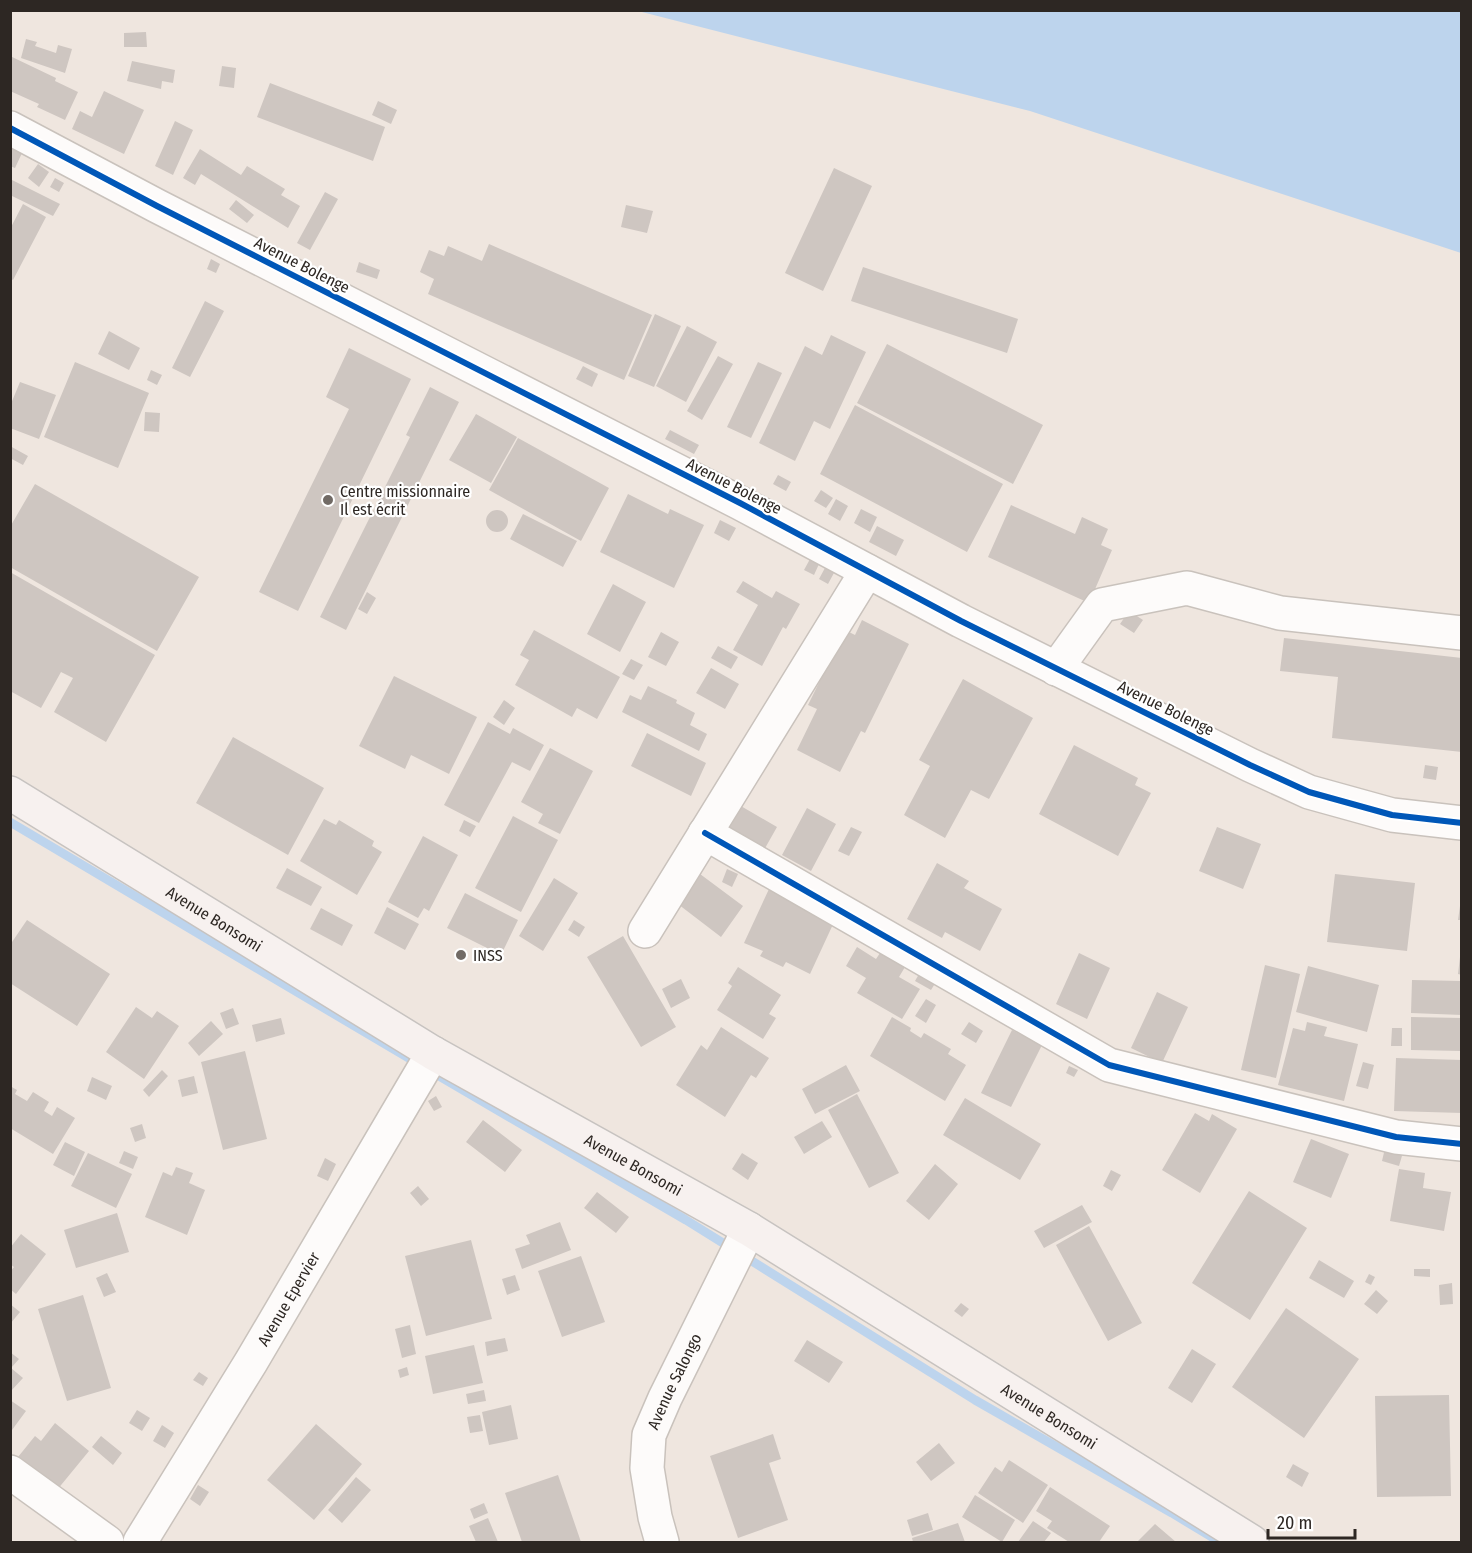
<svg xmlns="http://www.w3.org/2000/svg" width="1472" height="1553" font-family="'Fira Sans Condensed',sans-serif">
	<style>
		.water { fill: #bdd4ed }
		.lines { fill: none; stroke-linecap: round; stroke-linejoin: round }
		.stream { stroke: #bdd4ed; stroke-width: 9 }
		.building { fill: #cec6c1 }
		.minor-casing { stroke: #c9c2bc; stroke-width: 36 }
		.major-casing { stroke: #c7c3c0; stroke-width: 36 }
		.minor { stroke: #fdfbfa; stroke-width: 33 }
		.major { stroke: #f7f1ef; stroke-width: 33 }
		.cycleway-casing { stroke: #fff; stroke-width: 10 }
		.cycleway { stroke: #0057b8; stroke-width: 6 }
		.poi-dot { fill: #716a65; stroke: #fff; stroke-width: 2 }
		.labels { text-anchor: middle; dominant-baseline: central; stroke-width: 4.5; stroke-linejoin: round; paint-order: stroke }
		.street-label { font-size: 16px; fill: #2d2723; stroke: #fff }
		.poi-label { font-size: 16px; fill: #2d2723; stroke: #fff; text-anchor: start }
	</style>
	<rect width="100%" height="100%" fill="#efe6df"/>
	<!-- water -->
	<path class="water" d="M638 11H1461V253L1030 111Z"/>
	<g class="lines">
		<!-- stream -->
		<path class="stream" d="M10 822 444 1079 686 1220 975 1400 1172 1513 1220 1542"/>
	</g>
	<!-- building -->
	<path class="building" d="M146 32 147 47H124V33Z
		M26 39 37 42 35 46 56 53 58 45 72 49 65 73 21 58Z
		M10 56 56 78 55 81 78 92 65 120 37 107 39 104 10 91Z
		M132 61 175 70 173 83 162 81 161 89 127 81Z
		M222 66 236 68 234 88 219 86Z
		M270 83 385 127 373 161 257 117Z
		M104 91 144 110 124 154 72 129 80 111 92 117Z
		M378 101 397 110 391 124 372 115Z
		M175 121 193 130 173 175 155 166Z
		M10 148 22 153 15 168 10 166Z
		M200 149 241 175 247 166 285 189 281 195 300 206 288 228 201 174 195 185 183 178Z
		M38 164 49 172 39 187 28 178Z
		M834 168 872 186 823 291 785 273Z
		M55 178 64 183 59 192 50 187Z
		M10 179 60 204 53 216 10 195Z
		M325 192 338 199 310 250 297 243Z
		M236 200 254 215 247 223 229 209Z
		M23 204 46 217 13 280 10 278V229Z
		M626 205 653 211 647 233 621 227Z
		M489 244 652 315 624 380 428 294 434 279 420 272 429 250 444 256 448 246 482 261Z
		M211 259 220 264 216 273 207 269Z
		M359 262 380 270 377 279 356 272Z
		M863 267 1018 319 1007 353 851 301Z
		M205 301 224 311 190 377 172 368Z
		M655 314 681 326 654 387 628 376Z
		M687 326 717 342 686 402 656 386Z
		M109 331 140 348 129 370 98 354Z
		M831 335 866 352 830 429 814 421 795 461 759 443 805 346 822 355Z
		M887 344 1043 425 1013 484 857 403Z
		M349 348 411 379 298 611 259 592 349 409 326 397Z
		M718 356 733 364 702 420 687 411Z
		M75 362 149 393 118 468 44 437Z
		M758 362 782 373 751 438 727 427Z
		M583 366 598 374 592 387 576 379Z
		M151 370 162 375 157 385 147 380Z
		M20 382 56 395 39 439 10 428V406Z
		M430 387 459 402 346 630 320 617 410 437 406 435Z
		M855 405 1003 484 967 552 820 474Z
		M145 412 160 413 159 432 144 431Z
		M476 414 517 437 491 483 449 460Z
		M670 430 699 445 694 454 665 439Z
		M518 438 609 488 581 541 489 490Z
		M10 446 28 456 23 465 10 458Z
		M778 475 791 482 786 491 773 484Z
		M35 484 199 577 157 651 10 567V527Z
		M821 490 833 498 826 508 814 501Z
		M628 494 668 514 670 509 704 525 674 588 600 552Z
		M836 499 848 506 840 521 828 514Z
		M1011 505 1075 534 1082 517 1108 529 1101 545 1112 550 1089 603 988 557Z
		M861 509 877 517 870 532 854 523Z
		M486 521a11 11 0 1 1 22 0a11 11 0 1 1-22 0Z
		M523 514 577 541 563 567 510 539Z
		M720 520 736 528 729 541 714 533Z
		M877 526 904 540 896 556 869 542Z
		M810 559 819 564 814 575 804 570Z
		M826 566 835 571 828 584 819 579Z
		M10 572 155 655 106 742 54 712 73 678 61 672 41 708 10 691Z
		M743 581 772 598 776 591 800 604 786 629 783 627 762 666 733 650 758 605 736 592Z
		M613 584 646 602 620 652 587 634Z
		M367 592 376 598 367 614 358 609Z
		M1129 611 1143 620 1134 633 1120 624Z
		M862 620 909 644 865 733 861 731 840 772 797 750 817 709 808 705 845 630 855 635Z
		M534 630 620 677 597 719 577 708 572 717 515 685 529 660 520 655Z
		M661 632 679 642 666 666 648 657Z
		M1284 638 1462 658V752L1332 738 1338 677 1280 671Z
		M718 646 738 657 731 669 711 658Z
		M631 659 643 665 634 680 622 674Z
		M711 668 739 684 725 709 696 693Z
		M394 676 477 717 449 774 411 755 405 769 359 746Z
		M963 679 1033 718 989 799 971 790 945 838 904 815 930 766 919 760Z
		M648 686 677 700 676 703 695 713 690 725 707 734 699 751 622 712 630 695 641 700Z
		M504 700 515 708 504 725 493 717Z
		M488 722 510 734 513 728 544 745 530 771 512 762 479 823 444 805Z
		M647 733 706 763 691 796 631 766Z
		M233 737 324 788 288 855 196 803Z
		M1074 745 1138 778 1135 785 1151 793 1118 856 1039 814Z
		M550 748 593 771 560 834 538 823 543 814 521 802Z
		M1425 765 1438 767 1436 780 1423 778Z
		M734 802 777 827 764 850 721 825Z
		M807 808 836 824 811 871 782 855Z
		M513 816 558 840 521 912 475 888Z
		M324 819 336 825 339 820 374 841 372 846 382 852 357 895 300 861Z
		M464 820 476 826 470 837 459 831Z
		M851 827 862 832 849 856 838 851Z
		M1217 827 1261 844 1243 889 1199 871Z
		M423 836 458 855 429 911 424 908 418 918 388 902Z
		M937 863 969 881 964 888 1002 909 980 951 945 932 942 938 907 919Z
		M287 868 322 887 311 906 276 888Z
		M727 869 738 874 732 887 722 882Z
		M696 871 743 906 721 937 674 901Z
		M1335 874 1415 883 1407 951 1327 942Z
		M554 878 578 893 543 951 519 936Z
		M769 889 835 920 810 974 786 962 783 967 760 956 763 951 744 943Z
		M465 893 518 920 501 955 447 928Z
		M1460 906H1462V920H1458Z
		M387 907 419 924 405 950 374 933Z
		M321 908 353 925 342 946 310 929Z
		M27 920 110 974 77 1026 10 983V945Z
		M574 920 585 927 579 937 568 930Z
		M623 936 676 1027 641 1047 587 957Z
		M857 947 876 959 884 947 908 962 899 977 920 989 902 1019 857 993 866 978 846 966Z
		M1079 953 1110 968 1087 1019 1056 1004Z
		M1460 957H1462V975L1458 974Z
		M1265 965 1300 974 1276 1078 1241 1070Z
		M1308 966 1379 985 1367 1032 1296 1012Z
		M738 967 781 995 769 1014 776 1018 763 1039 717 1010 732 986 728 983Z
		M923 967 939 977 931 990 915 981Z
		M681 979 690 998 671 1008 662 989Z
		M1412 980 1462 981V1015L1411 1013Z
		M1157 992 1188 1007 1162 1063 1131 1048Z
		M926 999 936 1005 926 1023 915 1016Z
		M136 1007 152 1018 157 1011 179 1026 144 1079 106 1052Z
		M233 1008 239 1024 226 1029 220 1013Z
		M892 1017 911 1028 910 1031 921 1038 924 1033 951 1049 948 1054 966 1065 945 1101 870 1056Z
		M1411 1017 1462 1018V1051L1411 1050Z
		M281 1018 285 1034 256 1042 252 1025Z
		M211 1021 223 1034 199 1056 188 1043Z
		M969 1022 983 1031 976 1043 961 1034Z
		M1307 1022 1327 1027 1324 1036 1358 1044 1344 1101 1278 1085 1293 1028 1305 1031Z
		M721 1027 769 1058 756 1078 751 1075 725 1117 676 1085 701 1045 707 1050Z
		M1392 1028H1402V1046H1391Z
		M1012 1030 1042 1045 1011 1107 981 1093Z
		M245 1051 267 1139 223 1150 201 1062Z
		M1396 1058 1462 1060V1113L1394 1111Z
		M1363 1062 1374 1065 1368 1089 1356 1086Z
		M846 1065 860 1091 815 1114 802 1089Z
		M1069 1066 1078 1070 1074 1077 1066 1073Z
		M162 1070 168 1076 149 1097 143 1090Z
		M194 1076 198 1093 182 1097 178 1080Z
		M92 1077 112 1086 106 1100 87 1091Z
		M10 1086 17 1090 15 1094 27 1101 33 1092 49 1102 44 1111 52 1116 57 1107 75 1118 53 1154 10 1128Z
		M857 1094 899 1173 869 1188 828 1110Z
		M436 1096 442 1107 434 1111 428 1101Z
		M965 1098 1041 1144 1020 1180 943 1135Z
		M1195 1113 1209 1121 1212 1114 1237 1129 1200 1193 1162 1170Z
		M483 1120 522 1150 505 1172 466 1142Z
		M822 1121 832 1137 804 1154 794 1137Z
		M142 1124 146 1138 135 1142 130 1128Z
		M1311 1139 1349 1154 1331 1198 1293 1182Z
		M65 1142 85 1152 74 1176 53 1165Z
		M1386 1144 1404 1149 1399 1166 1382 1161Z
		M124 1151 138 1157 133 1169 119 1163Z
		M88 1153 132 1174 116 1208 71 1186Z
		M742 1153 758 1163 748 1180 732 1169Z
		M325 1158 336 1164 328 1181 317 1176Z
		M935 1164 958 1184 929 1220 906 1201Z
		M176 1167 193 1173 189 1183 205 1190 187 1235 145 1217 163 1172 172 1176Z
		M1399 1169 1425 1173 1423 1188 1451 1192 1444 1231 1390 1221Z
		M1111 1170 1121 1175 1112 1191 1103 1186Z
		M418 1186 429 1199 421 1206 410 1193Z
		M1249 1191 1307 1228 1250 1320 1192 1283Z
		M597 1192 629 1217 616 1233 584 1208Z
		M1082 1205 1092 1222 1044 1248 1034 1231Z
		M117 1213 129 1252 76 1268 64 1230Z
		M560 1222 571 1250 522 1269 515 1249 530 1244 526 1235Z
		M1089 1226 1142 1323 1108 1341 1056 1245Z
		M21 1234 46 1254 16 1294 10 1289V1272L14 1267 10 1264V1248Z
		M471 1240 492 1319 426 1336 405 1256Z
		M581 1256 605 1322 562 1337 538 1271Z
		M1319 1260 1354 1281 1344 1298 1309 1278Z
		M1414 1269H1430V1277L1414 1276Z
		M107 1273 116 1292 104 1297 96 1278Z
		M1369 1274 1375 1277 1371 1285 1365 1282Z
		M515 1275 520 1290 507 1295 502 1279Z
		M1452 1283 1453 1304 1440 1305 1439 1285Z
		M1376 1290 1388 1301 1377 1314 1364 1304Z
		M83 1295 111 1388 67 1401 38 1309Z
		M961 1303 969 1309 962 1317 954 1311Z
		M10 1304 20 1312 10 1324Z
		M1286 1308 1359 1359 1304 1438 1232 1387Z
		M410 1325 416 1354 402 1358 395 1329Z
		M505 1338 508 1351 487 1356 485 1342Z
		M807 1340 843 1362 829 1383 794 1361Z
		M474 1345 483 1383 433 1394 425 1356Z
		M1192 1349 1216 1364 1192 1403 1168 1388Z
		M10 1352 19 1359 11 1368 23 1378 10 1392Z
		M407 1367 409 1375 400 1378 398 1370Z
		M199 1372 208 1378 203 1386 193 1380Z
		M484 1390 486 1401 468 1404 466 1394Z
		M1449 1395 1451 1496 1377 1497 1375 1396Z
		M10 1400 26 1411 12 1430 10 1429Z
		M511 1405 518 1439 489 1445 482 1412Z
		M137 1410 150 1418 142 1431 129 1423Z
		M480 1415 483 1431 470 1433 467 1417Z
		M55 1423 89 1451 57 1490 18 1457 35 1436 41 1441Z
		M316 1424 362 1464 314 1520 267 1480Z
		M162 1425 174 1433 165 1448 153 1441Z
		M773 1434 781 1459 769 1463 788 1520 738 1538 710 1456Z
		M101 1436 122 1453 113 1465 92 1447Z
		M939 1443 955 1463 931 1481 916 1462Z
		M1009 1460 1048 1485 1023 1523 978 1493 995 1467 1002 1472Z
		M1293 1464 1309 1473 1302 1487 1286 1477Z
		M558 1475 581 1542H522L505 1493Z
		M356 1477 371 1490 342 1523 328 1510Z
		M198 1485 209 1492 200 1506 190 1499Z
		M1050 1487 1110 1526 1099 1542H1069L1047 1528 1052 1521 1036 1511Z
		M975 1495 1015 1520 1002 1542 962 1517Z
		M484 1503 488 1513 474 1519 470 1509Z
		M928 1513 933 1530 912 1536 907 1520Z
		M488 1518 498 1542H476L469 1526Z
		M1033 1521 1051 1533 1044 1542H1018Z
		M958 1523 965 1542H913L912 1538Z
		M1155 1524 1176 1542H1137Z"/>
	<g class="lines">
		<defs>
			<g id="minor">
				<path d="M10 128 157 206 740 503 961 621 1250 765 1309 792 1392 815 1462 823"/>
				<path d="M1056 669 1102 605 1187 588 1280 613 1462 633"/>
				<path d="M705 833 1109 1065 1396 1137 1462 1144"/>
				<path d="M645 931 867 571"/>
				<path d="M10 1472 107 1542"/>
				<path id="s1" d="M140 1542 251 1362 433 1053"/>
				<path id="s2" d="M662 1542 655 1517 647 1468 649 1435 665 1398 749 1229"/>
			</g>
			<g id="major">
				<path id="s3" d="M10 793 433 1053 749 1229 1252 1542"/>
			</g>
		</defs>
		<!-- minor casing -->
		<use href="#minor" class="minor-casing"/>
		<!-- major casing -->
		<use href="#major" class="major-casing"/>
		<!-- minor -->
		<use href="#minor" class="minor"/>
		<!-- major -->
		<use href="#major" class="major"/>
		<defs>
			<path id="cycleway" d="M10 128 157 206 740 503 961 621 1250 765 1309 792 1392 815 1462 823
				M705 833 1109 1065 1396 1137 1462 1144"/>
		</defs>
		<!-- cycleway casing -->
		<use href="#cycleway" class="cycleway-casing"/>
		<!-- cycleway -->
		<use href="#cycleway" class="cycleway"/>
	</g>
	<!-- markers -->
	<g class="poi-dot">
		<circle cx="328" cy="500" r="6"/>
		<circle cx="461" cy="955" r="6"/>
	</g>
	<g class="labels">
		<!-- street labels -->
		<g class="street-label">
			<text transform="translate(302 265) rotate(27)">Avenue Bolenge</text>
			<text transform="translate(734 486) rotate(27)">Avenue Bolenge</text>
			<text transform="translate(1166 708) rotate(26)">Avenue Bolenge</text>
			<text stroke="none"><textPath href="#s3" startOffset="240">Avenue Bonsomi</textPath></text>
			<text stroke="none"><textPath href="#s3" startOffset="726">Avenue Bonsomi</textPath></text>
			<text stroke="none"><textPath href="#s1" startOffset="285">Avenue Epervier</textPath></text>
			<text stroke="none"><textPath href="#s2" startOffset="168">Avenue Salongo</textPath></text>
			<text stroke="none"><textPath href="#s3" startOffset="1212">Avenue Bonsomi</textPath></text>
		</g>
		<!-- poi labels -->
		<g class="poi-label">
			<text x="340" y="491">Centre missionnaire<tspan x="340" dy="18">Il est écrit</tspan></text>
			<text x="473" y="955">INSS</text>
		</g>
	</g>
	<!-- border -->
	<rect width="1472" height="1553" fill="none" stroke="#2d2723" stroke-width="24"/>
	<!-- scale -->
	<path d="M1268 1529v9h87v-9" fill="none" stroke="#2d2723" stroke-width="3"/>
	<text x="1277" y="1529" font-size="18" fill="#2d2723" stroke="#ffffff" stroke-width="4.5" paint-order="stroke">20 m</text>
</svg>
